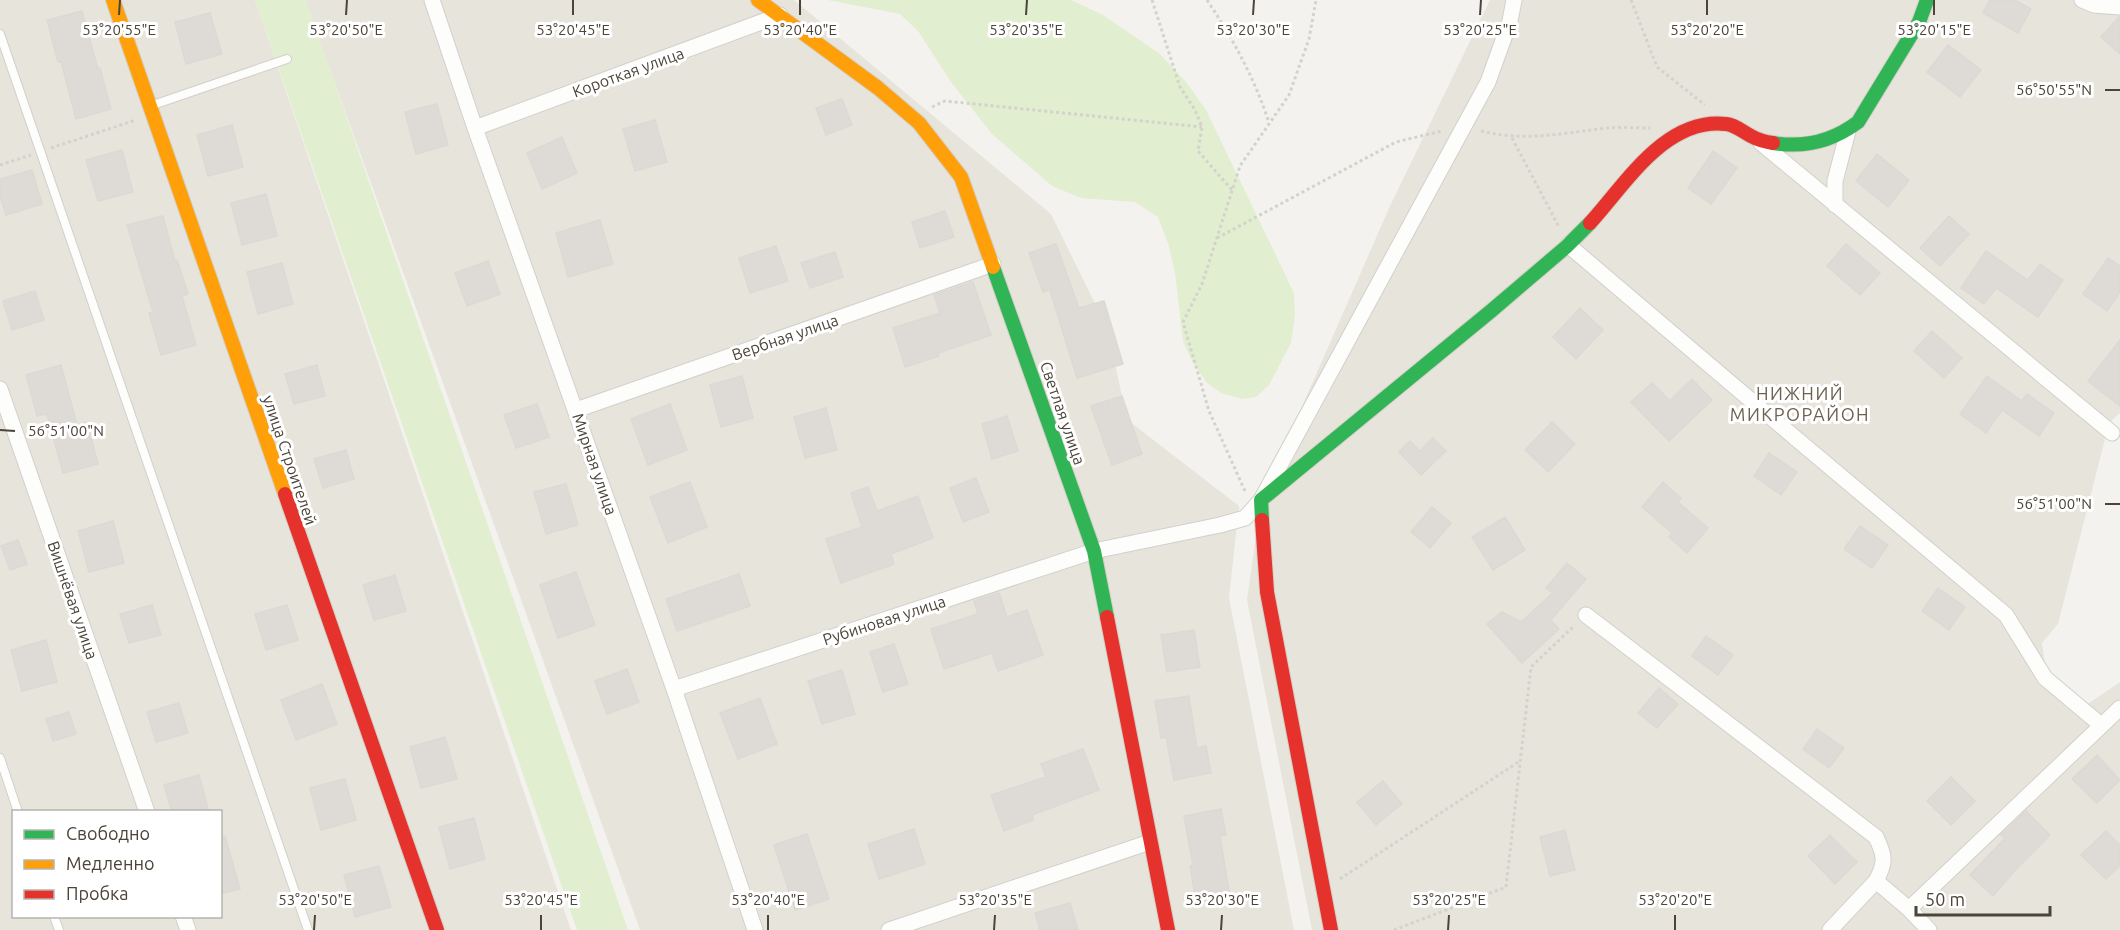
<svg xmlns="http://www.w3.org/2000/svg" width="2120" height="930" font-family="Ubuntu,sans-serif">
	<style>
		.residential { fill: #e7e4dc; fill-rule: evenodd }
		.green { fill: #e1eecf }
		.building { fill: #dedbd6; stroke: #dcd9d4; stroke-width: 1.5 }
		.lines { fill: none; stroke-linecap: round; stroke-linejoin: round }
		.lane-casing { stroke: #d2d0cb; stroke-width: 10 }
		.street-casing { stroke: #d2d0cb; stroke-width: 17 }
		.fast-casing { stroke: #d3cfc5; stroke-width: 16 }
		.slow-casing { stroke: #d3cfc5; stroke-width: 16 }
		.jam-casing { stroke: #d3cfc5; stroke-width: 16 }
		.path { stroke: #d3d2cc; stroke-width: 3; stroke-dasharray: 3 3; stroke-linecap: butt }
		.lane { stroke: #fdfdfc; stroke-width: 8 }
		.street { stroke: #fdfdfc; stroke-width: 15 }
		.fast { stroke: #30b455; stroke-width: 14 }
		.slow { stroke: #ff9f0a; stroke-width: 14 }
		.jam { stroke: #e5322d; stroke-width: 14 }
		.ticks { fill: none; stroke: #4b4439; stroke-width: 2 }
		.labels { text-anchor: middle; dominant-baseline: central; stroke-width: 6; stroke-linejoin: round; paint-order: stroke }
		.street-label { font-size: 16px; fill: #4b4439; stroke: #fff }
		.neighbourhood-label { font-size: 18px; letter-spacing: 1.5px; fill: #6e6250; stroke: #fff }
		.ticks-label { font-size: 15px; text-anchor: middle; fill: #4b4439; stroke: #fff; stroke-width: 6; stroke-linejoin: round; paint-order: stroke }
	</style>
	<rect width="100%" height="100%" fill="#f4f2ee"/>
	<!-- residential -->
	<path class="residential" d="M0 0H255L571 930H0ZM14 812H220V916H14Z
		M305 0H794L1051 214 1107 328 1122 396 1125 418 1239 506 1229 598 1294 930H640Z
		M1490 0H2120V413L2109 423 2058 624 2042 643 2047 679 2082 708 2120 682V930H1312L1247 600 1261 500 1390 206Z"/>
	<!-- green -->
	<path class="green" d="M255 0H306L628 930H577Z
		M828 0H1071L1103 15 1160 54 1186 82 1206 110 1294 293 1295 315 1291 343 1269 385 1256 397 1242 399 1221 393 1207 383 1192 361 1183 341 1175 273 1169 246 1158 217 1135 202 1081 198 1052 186 992 134 951 82 918 31 900 14Z"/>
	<!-- building -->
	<path class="building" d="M1990 0H2015L2031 9 2018 33 1983 13Z
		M82 11 98 69 100 68 111 109 76 119 61 61 58 62 47 20Z
		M210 13 222 54 186 64 175 22Z
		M2119 17H2120V54L2101 37Z
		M1948 45 1981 70 1960 97 1927 72Z
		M842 99 852 125 826 135 816 108Z
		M437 104 448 145 416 154 405 112Z
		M655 120 667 162 635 171 623 129Z
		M232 125 243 167 208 176 197 135Z
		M562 137 577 173 542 189 527 153Z
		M122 150 133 192 98 201 86 160Z
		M1713 151 1737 168 1711 204 1688 188Z
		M1877 154 1909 180 1888 207 1856 181Z
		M32 170 42 204 6 215 0 196V179Z
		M266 194 277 236 242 245 231 203Z
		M945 211 954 237 920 248 912 222Z
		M163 216 175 261 177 260 188 294 182 296 196 345 161 355 149 313 153 312 127 225Z
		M1949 216 1969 234 1940 266 1920 248Z
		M600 220 613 264 568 277 556 233Z
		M1056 244 1079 308 1104 301 1123 364 1077 378 1050 290 1043 292 1029 253Z
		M1846 244 1880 273 1860 295 1827 266Z
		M776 246 788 281 750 293 739 258Z
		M1986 251 2028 280 2040 264 2063 280 2038 317 1996 288 1984 304 1961 288Z
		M835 252 843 277 810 288 801 263Z
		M2108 258 2120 266V292L2107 311 2083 294Z
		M488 261 500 294 467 306 455 273Z
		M282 263 293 304 258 314 247 272Z
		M973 282 991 335 938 353 939 356 905 367 893 328 940 313 934 295Z
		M35 291 44 320 12 330 3 301Z
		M1580 308 1603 330 1576 359 1553 337Z
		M1932 331 1962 358 1944 378 1914 351Z
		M2120 340V406L2088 381Z
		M61 365 77 425 87 422 98 464 63 473 47 414 37 416 26 375Z
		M317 365 325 396 294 404 285 374Z
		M742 376 753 418 721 427 710 385Z
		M1987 376 2022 401 2027 394 2054 413 2039 436 2002 410 1986 433 1960 414Z
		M1692 379 1712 400 1669 441 1631 402 1652 383 1670 401Z
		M1122 396 1142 454 1112 465 1091 406Z
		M537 404 549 437 516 448 504 415Z
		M670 404 687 450 648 465 631 419Z
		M826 408 837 450 805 458 794 417Z
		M1007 416 1018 451 992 459 982 424Z
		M1552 422 1575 444 1548 472 1525 450Z
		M1433 438 1446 451 1421 475 1399 452 1410 441 1420 451Z
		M346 450 354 479 323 488 314 459Z
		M1769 453 1797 472 1781 495 1754 476Z
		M976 478 989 512 963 522 950 488Z
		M690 482 707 527 668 543 650 497Z
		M1663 482 1681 498 1678 502 1708 528 1687 553 1669 537 1672 533 1642 507Z
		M566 484 578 525 546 534 534 492Z
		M868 487 877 511 918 496 933 538 891 554 894 564 841 583 826 539 862 527 851 493Z
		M1432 507 1451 523 1430 548 1411 532Z
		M1505 517 1525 550 1493 570 1472 537Z
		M113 521 124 563 89 572 78 531Z
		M1860 526 1888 545 1872 568 1844 549Z
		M18 540 27 564 10 570 1 546Z
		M1567 563 1586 579 1551 620 1559 629 1522 663 1487 624 1502 612 1521 622 1553 593 1546 588Z
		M576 572 595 625 558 638 540 585Z
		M739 574 750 606 677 631 666 599Z
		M395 575 406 611 374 620 363 585Z
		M1938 588 1965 607 1949 630 1922 611Z
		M999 593 1007 617 1027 610 1043 655 998 671 992 653 944 669 931 629 978 614 974 601Z
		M152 605 161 635 129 643 120 614Z
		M287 605 298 640 266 650 255 614Z
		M1194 630 1200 667 1167 672 1161 635Z
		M1706 636 1733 655 1718 675 1692 656Z
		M46 640 57 682 22 691 11 650Z
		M894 644 908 684 883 692 870 652Z
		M627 669 639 702 607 714 595 681Z
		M842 670 855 714 822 724 808 681Z
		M322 684 337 724 296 740 281 700Z
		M1659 688 1678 704 1657 728 1638 713Z
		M1189 696 1197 748 1206 746 1211 773 1174 780 1166 737 1161 738 1155 701Z
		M760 698 777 744 738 759 720 713Z
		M179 703 188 733 156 742 147 712Z
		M69 712 76 734 53 741 46 719Z
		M1817 729 1844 748 1829 768 1803 749Z
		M445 737 457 779 421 788 410 747Z
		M1083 749 1099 790 1032 815 1033 820 1004 831 991 795 1046 777 1041 764Z
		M2097 755 2120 780 2097 803 2072 779Z
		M199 775 209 812H172L164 785Z
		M1951 777 1975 801 1951 825 1927 801Z
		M345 779 356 820 321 830 310 788Z
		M1383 781 1402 804 1376 825 1357 802Z
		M1221 809 1226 835 1220 836 1230 897 1196 902 1190 866 1193 865 1184 816Z
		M2026 811 2050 835 2017 868 1993 896 1970 875 2005 838 2001 835Z
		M474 818 485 859 450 869 439 827Z
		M914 829 925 864 879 879 868 844Z
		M1565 830 1575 870 1550 876 1540 837Z
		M2106 831 2120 845V865L2106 879 2081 855Z
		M807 834 829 899 795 910 774 845Z
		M1830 835 1857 862 1835 884 1808 856Z
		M220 836H225L240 889 220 894Z
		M379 866 391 907 355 917 344 875Z
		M1070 903 1078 930H1040L1035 913Z"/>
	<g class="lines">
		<defs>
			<path id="lane" d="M0 34 308 930
				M153 105 287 59
				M0 758 18 812
				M54 916 59 930"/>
			<path id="street" d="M432 0 475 128 674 689 755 930
				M2082 0 2094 5 2120 7
				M475 128 780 15
				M1761 143 2112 433
				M1835 205V181L1848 131
				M1568 245 1793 436 2006 615 2045 678 2101 725
				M0 389 147 812
				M576 410 993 264
				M1586 615 1876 837C1885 856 1886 862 1876 881
				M674 689 1094 551 1220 525 1245 518 1261 500 1488 82 1510 21 1514 0
				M1909 909 1929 930
				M183 916 188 930
				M889 930 1150 842
				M1830 930 1876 881 1909 909 2120 708"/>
			<path id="fast" d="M1773 143C1804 148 1833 141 1858 122L1919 22 1927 0
				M993 267 1094 551 1107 617
				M1262 520 1261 500 1491 311 1566 247 1590 223"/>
			<path id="slow" d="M113 0 285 494
				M758 0 878 88 919 123 961 177 993 267"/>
			<path id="jam" d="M1590 223C1625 185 1665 117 1726 124 1736 125 1743 132 1751 136 1758 140 1766 142 1773 143
				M285 494 437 930
				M1262 520 1267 592 1331 930
				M1107 617 1168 930"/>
		</defs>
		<!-- lane casing -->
		<use href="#lane" class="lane-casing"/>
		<!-- street casing -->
		<use href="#street" class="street-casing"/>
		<!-- fast casing -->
		<use href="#fast" class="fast-casing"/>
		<!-- slow casing -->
		<use href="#slow" class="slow-casing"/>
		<!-- jam casing -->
		<use href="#jam" class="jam-casing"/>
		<!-- path -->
		<path class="path" d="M1152 0 1180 87 1195 110 1202 127 1198 151 1232 190
			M1207 0C1233 39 1255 79 1269 123
			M1631 0 1657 67 1705 105
			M932 107 945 101 1202 127
			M1481 131C1524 142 1564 133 1607 128 1621 127 1636 128 1650 128
			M1512 138 1559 227
			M51 148 136 120
			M0 165 31 155
			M1217 238 1396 142 1442 131
			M1245 491 1209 411 1183 322 1202 284 1240 166 1289 95 1309 39 1316 0
			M1340 879 1520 761
			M1394 930 1506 887 1531 667 1575 625"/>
		<!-- lane -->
		<use href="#lane" class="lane"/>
		<!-- street -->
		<use href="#street" class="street"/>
		<!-- fast -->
		<use href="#fast" class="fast"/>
		<!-- slow -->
		<use href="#slow" class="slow"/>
		<!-- jam -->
		<use href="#jam" class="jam"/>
	</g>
	<!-- ticks -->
	<path class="ticks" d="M119 15 120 0M346 15 347 0M573 15V0M800 15V0M1026 15 1027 0M1253 15 1254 0M1480 15 1481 0M1707 15V0M1934 15V0M2105 90H2120M0 430 15 431M2105 504H2120M314 930 315 915M541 930V915M768 930V915M994 930 995 915M1221 930 1222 915M1448 930 1449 915M1675 930V915"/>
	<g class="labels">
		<!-- street labels -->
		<g class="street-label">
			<text transform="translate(628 72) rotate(-20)">Короткая улица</text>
			<text transform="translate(785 337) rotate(-19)">Вербная улица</text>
			<text transform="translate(1063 413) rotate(71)">Светлая улица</text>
			<text transform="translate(290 460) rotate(71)">улица Строителей</text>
			<text transform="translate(595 464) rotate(71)">Мирная улица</text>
			<text transform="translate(73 600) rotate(71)">Вишнёвая улица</text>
			<text transform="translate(884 620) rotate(-18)">Рубиновая улица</text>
		</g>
		<!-- neighbourhood labels -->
		<g class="neighbourhood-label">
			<text x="1800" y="393">НИЖНИЙ<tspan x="1800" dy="21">МИКРОРАЙОН</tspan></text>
		</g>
	</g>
	<g class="ticks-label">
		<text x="119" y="35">53°20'55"E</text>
		<text x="346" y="35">53°20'50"E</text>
		<text x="573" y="35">53°20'45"E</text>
		<text x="800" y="35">53°20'40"E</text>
		<text x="1026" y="35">53°20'35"E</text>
		<text x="1253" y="35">53°20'30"E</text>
		<text x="1480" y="35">53°20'25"E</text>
		<text x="1707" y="35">53°20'20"E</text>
		<text x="1934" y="35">53°20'15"E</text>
		<text x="2054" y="95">56°50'55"N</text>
		<text x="66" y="436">56°51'00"N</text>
		<text x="2054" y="509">56°51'00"N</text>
		<text x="315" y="905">53°20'50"E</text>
		<text x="541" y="905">53°20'45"E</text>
		<text x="768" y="905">53°20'40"E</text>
		<text x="995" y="905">53°20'35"E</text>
		<text x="1222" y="905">53°20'30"E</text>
		<text x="1449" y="905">53°20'25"E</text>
		<text x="1675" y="905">53°20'20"E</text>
	</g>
	<!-- legend -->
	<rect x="12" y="810" width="210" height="108" fill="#ffffff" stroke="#b7b4b0" stroke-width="1.5"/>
	<rect x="24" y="830" width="30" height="9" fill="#30b455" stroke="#b7b4b0" stroke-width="1.5"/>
	<text x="66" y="840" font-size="18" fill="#4b4439">Свободно</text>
	<rect x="24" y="860" width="30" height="9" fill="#ff9f0a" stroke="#b7b4b0" stroke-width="1.5"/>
	<text x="66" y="870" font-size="18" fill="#4b4439">Медленно</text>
	<rect x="24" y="890" width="30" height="9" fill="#e5322d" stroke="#b7b4b0" stroke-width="1.5"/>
	<text x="66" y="900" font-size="18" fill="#4b4439">Пробка</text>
	<!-- scale -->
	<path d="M1916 906v9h134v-9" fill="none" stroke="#4b4439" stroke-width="3"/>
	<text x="1925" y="906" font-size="18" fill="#4b4439" stroke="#ffffff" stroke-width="4.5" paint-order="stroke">50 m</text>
</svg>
